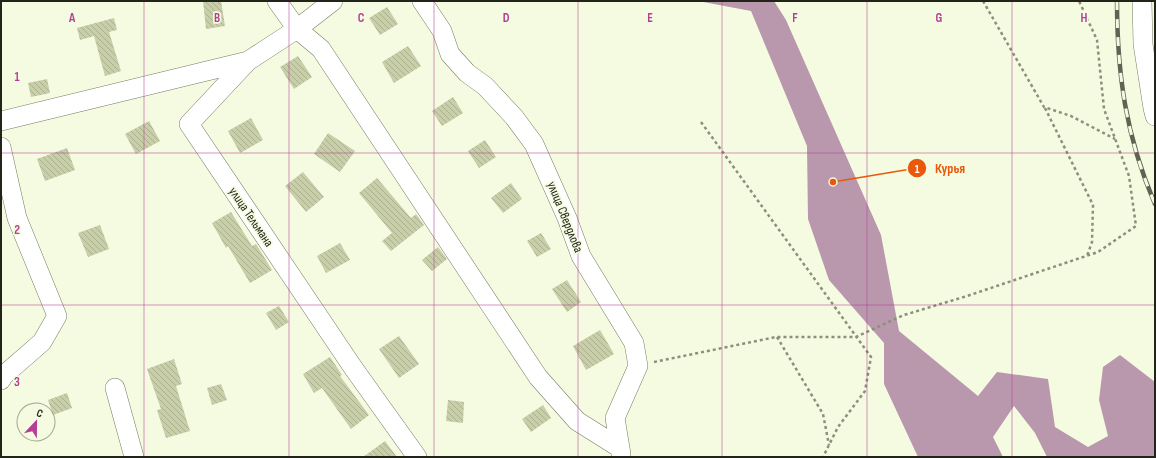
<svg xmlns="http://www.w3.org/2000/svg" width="1156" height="458" font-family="'Sofia Sans Condensed',sans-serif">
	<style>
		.water { fill: #b997ad }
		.building { fill: url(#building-back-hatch) }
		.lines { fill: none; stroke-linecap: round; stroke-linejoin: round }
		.minor-casing { stroke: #777c64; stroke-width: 20 }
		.path { stroke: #8b8f7c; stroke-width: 2.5; stroke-dasharray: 3 3; stroke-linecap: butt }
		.minor { stroke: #fff; stroke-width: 19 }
		.rail-casing { stroke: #606354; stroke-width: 4.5 }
		.rail { stroke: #f5fbe0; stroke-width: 3; stroke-dasharray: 9; stroke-linecap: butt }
		.grid { fill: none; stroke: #b53f96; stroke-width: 1; stroke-opacity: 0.55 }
		.labels { text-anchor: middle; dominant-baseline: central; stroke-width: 3.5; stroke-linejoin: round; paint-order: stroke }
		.street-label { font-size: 13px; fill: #22241a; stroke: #f5fbe0 }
		.grid-label { font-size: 13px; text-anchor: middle; font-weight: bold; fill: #b53f96; stroke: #f5fbe0; stroke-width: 3.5; stroke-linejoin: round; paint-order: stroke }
		.leader { fill: none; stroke: #e8590c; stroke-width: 1.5 }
		.callout-dot { fill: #e8590c; stroke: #f5fbe0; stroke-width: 1.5 }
		.mark-label { font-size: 12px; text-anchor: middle; font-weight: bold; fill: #fff }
		.callout-label { font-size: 14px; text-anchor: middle; font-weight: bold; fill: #e8590c; stroke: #f5fbe0; stroke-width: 3.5; stroke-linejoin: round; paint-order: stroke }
	</style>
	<defs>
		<pattern id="building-back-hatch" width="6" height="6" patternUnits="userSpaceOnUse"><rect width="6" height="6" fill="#c7cea8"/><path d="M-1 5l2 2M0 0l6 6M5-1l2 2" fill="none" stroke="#abb190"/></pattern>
	</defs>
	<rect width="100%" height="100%" fill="#f5fbe0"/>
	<!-- water -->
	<path class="water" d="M698 1H774L786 20 881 235 899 331 978 396 997 372 1048 379 1055 427 1088 447 1108 436 1099 400 1103 367 1120 355 1155 382V457H1047L1035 433 1014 406 993 437 1003 457H918L884 384V343L829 280 808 219 807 146 751 11Z"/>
	<!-- building -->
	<path class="building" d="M203 1H221L225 26 206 29Z
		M387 7 398 24 380 35 369 18Z
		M114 18 117 30 109 32 121 71 105 76 94 36 80 40 77 28Z
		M408 46 421 66 394 83 382 62Z
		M298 56 312 77 294 89 280 67Z
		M47 79 50 93 31 97 28 83Z
		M453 97 463 113 442 126 432 111Z
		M251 118 263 140 240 153 228 131Z
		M149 121 160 141 136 154 125 134Z
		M328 133 355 151 340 172 314 154Z
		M485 140 496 157 479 168 468 151Z
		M67 148 75 170 45 181 37 159Z
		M303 172 324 197 306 212 285 186Z
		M377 178 411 218 416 214 424 225 391 251 382 241 392 233 359 193Z
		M511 183 522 199 503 213 491 198Z
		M231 212 252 246 256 244 272 270 250 283 228 246 226 248 212 223Z
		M100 225 109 249 88 257 78 233Z
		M541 233 551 249 537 257 527 241Z
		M340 243 350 260 326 273 317 256Z
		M438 247 447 259 432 271 422 260Z
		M567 280 581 302 567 312 552 289Z
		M279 306 289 322 276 330 266 313Z
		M600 330 614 354 586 370 573 346Z
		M399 336 419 364 399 378 379 349Z
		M330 357 342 375 340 376 369 415 351 429 322 388 314 393 303 374Z
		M174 359 182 384 176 386 190 431 166 438 157 410 161 409 147 369Z
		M221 384 227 400 212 405 207 388Z
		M67 393 72 408 53 415 48 400Z
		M448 400 464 402 463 423 446 421Z
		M543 405 551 418 531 432 522 419Z
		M385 441 397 457H363Z"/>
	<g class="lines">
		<defs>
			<path id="minor" d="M277 1 297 29 248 61 189 124 354 369 417 457
				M333 1 297 29 321 49 538 377 577 421 620 448
				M422 1 442 31 450 54 467 73 485 86 514 117 534 144 567 218 581 256 634 343 638 366 615 418 621 454
				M1142 1 1143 44 1153 108 1155 116
				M1 121 248 61
				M1 147 17 218 57 316 42 342 3 376 1 380
				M115 388 134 457"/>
		</defs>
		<!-- minor casing -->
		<use href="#minor" class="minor-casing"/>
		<!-- path -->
		<path class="path" d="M983 1 1044 107 1071 116 1115 139
			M1045 108 1093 205 1092 242 1087 256
			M701 122 871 357 865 391 838 427 823 457
			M777 337 823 414 829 445
			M654 362 776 337H856L904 315 967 296 1098 252 1136 226 1129 176 1104 109 1097 40 1079 1"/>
		<!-- minor -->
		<use href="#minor" class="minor"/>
		<defs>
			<path id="rail" d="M1117 1C1117 74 1126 137 1155 204"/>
		</defs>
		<!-- rail casing -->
		<use href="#rail" class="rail-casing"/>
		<!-- rail -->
		<use href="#rail" class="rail"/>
	</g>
	<!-- grid -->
	<path class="grid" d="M144 1V457M289 1V457M434 1V457M578 1V457M722 1V457M867 1V457M1012 1V457M1 153H1155M1 305H1155"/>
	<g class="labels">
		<!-- street labels -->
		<g class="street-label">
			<text transform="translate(251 217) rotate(56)">улица Тельмана</text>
			<text transform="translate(565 217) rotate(68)">улица Свердлова</text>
		</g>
	</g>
	<g class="grid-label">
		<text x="72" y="22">A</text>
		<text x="217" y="22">B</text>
		<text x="361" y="22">C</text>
		<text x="506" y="22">D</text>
		<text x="650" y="22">E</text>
		<text x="795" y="22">F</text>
		<text x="939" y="22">G</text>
		<text x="1084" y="22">H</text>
		<text x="17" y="81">1</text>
		<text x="17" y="234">2</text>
		<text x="17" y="386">3</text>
	</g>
	<!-- callouts -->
	<path class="leader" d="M833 182L917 168"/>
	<g class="callout-dot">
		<circle cx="833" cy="182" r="4"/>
		<circle cx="917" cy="168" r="10"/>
	</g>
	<g class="mark-label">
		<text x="917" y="173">1</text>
	</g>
	<g class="callout-label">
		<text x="950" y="173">Курья</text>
	</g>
	<!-- border -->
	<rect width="1156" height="458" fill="none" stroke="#22241a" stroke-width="4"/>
	<!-- north arrow -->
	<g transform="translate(36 422) rotate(22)"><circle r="19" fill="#f5fbe0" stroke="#a1a591"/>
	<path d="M0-3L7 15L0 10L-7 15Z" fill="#b53f96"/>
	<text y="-6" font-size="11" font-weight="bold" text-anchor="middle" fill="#22241a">С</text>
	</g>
</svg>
